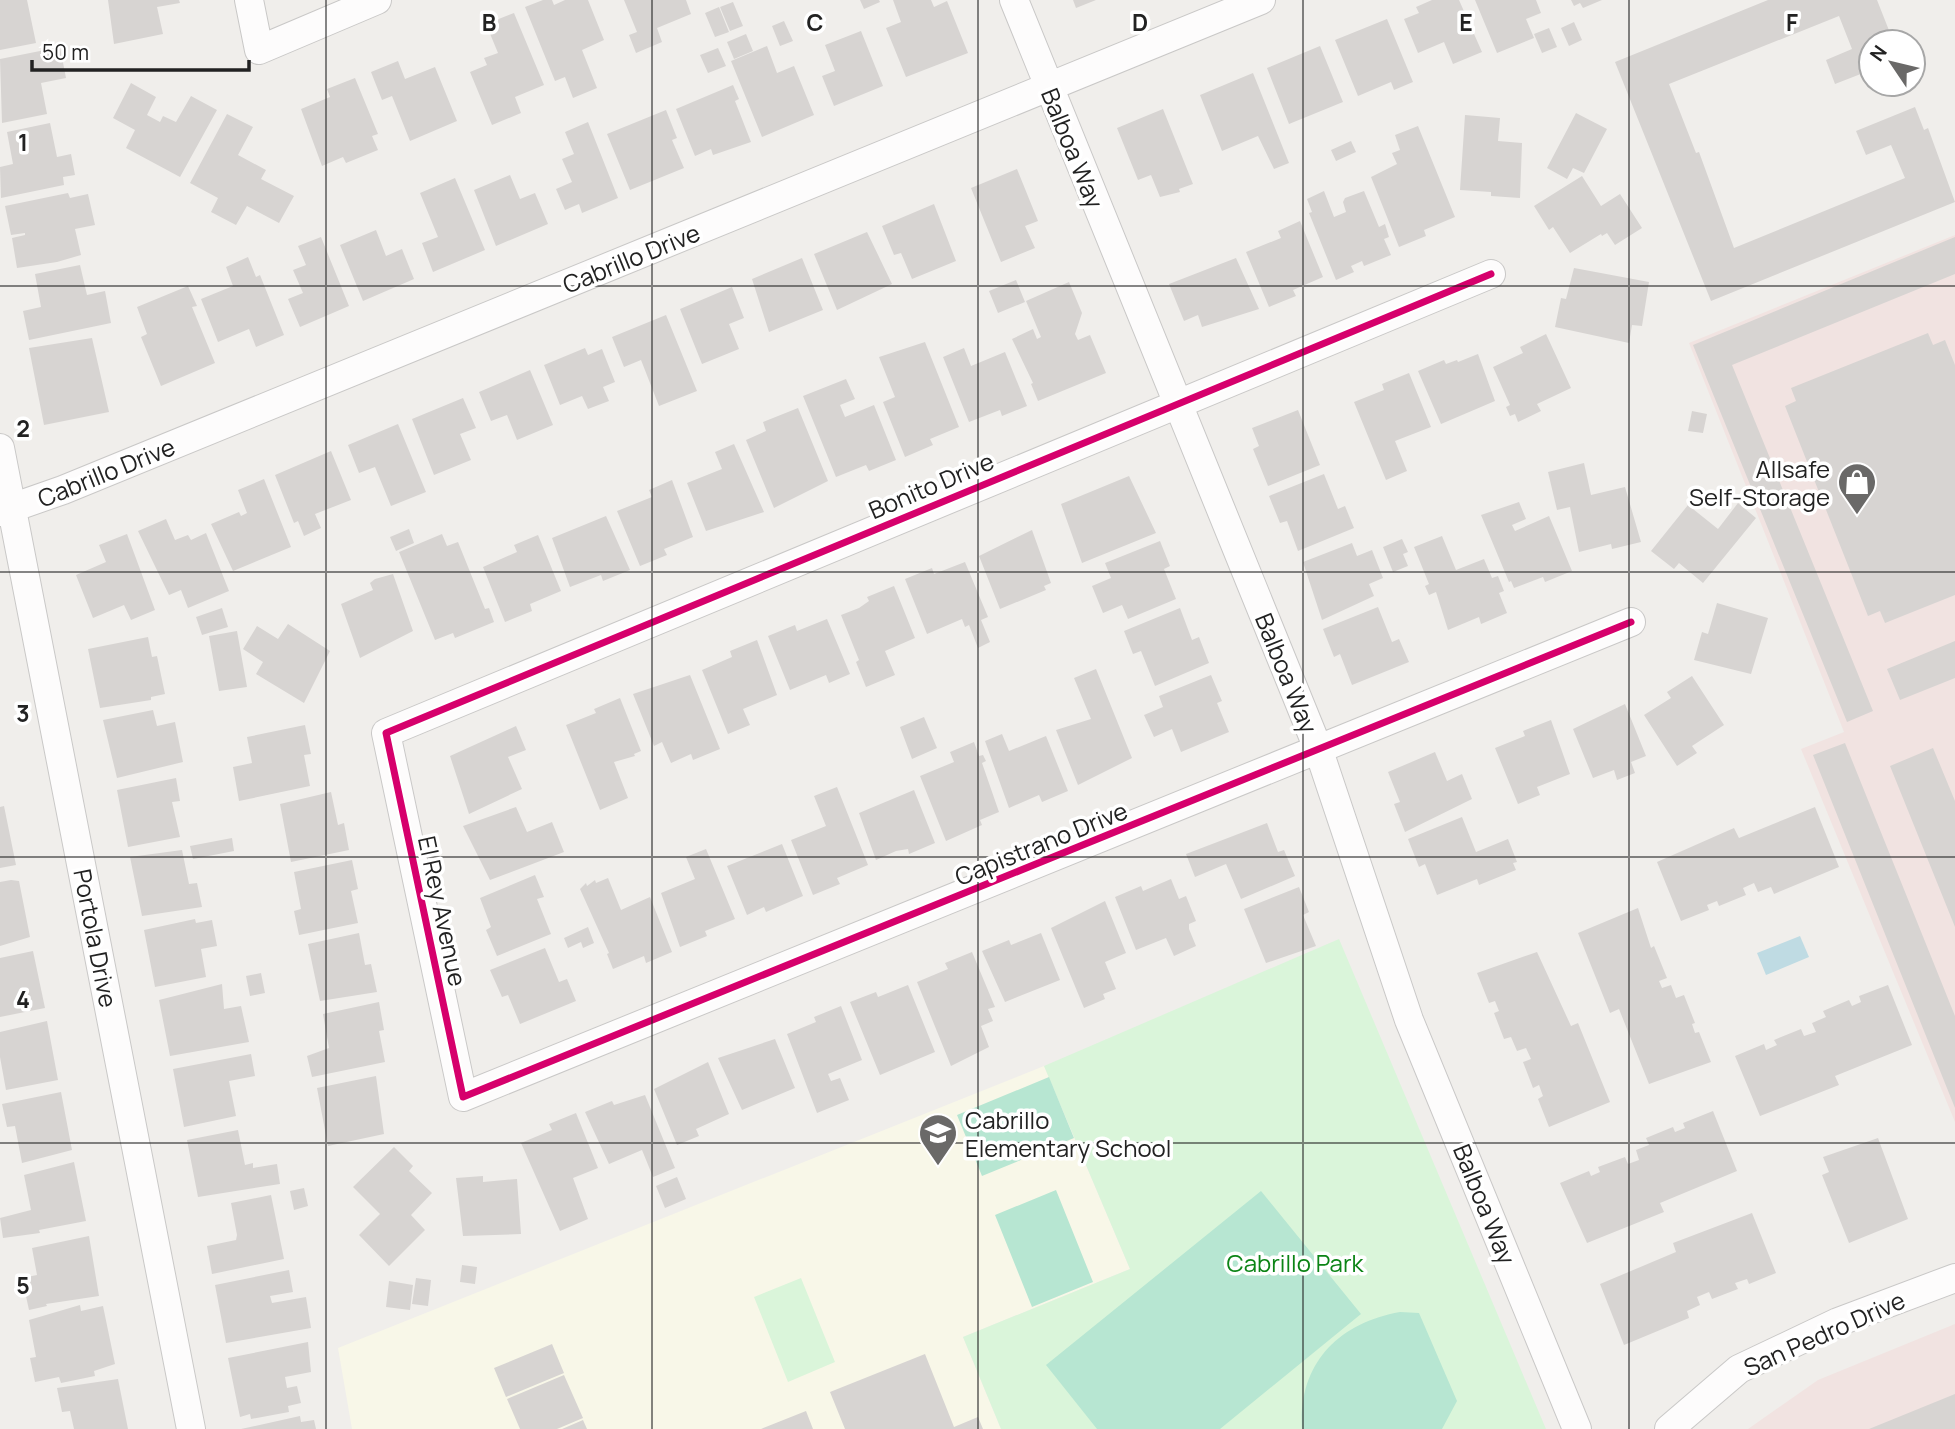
<svg xmlns="http://www.w3.org/2000/svg" width="1955" height="1429" font-family="Manrope,sans-serif">
	<style>
		.commercial { fill: #f1e3e1 }
		.education { fill: #f8f7e8 }
		.park { fill: #daf5da }
		.pitch { fill: #b7e6d2 }
		.water { fill: #bfdbe3 }
		.building { fill: #d7d4d2 }
		.lines { fill: none; stroke-linecap: round; stroke-linejoin: round }
		.street-casing { stroke: #c9c8c7; stroke-width: 30 }
		.street { stroke: #fdfcfc; stroke-width: 28 }
		.cycleway-casing { stroke: #fff; stroke-width: 11 }
		.cycleway { stroke: #d6006c; stroke-width: 7 }
		.grid { fill: none; stroke: #222; stroke-width: 2; stroke-opacity: 0.55 }
		.labels { text-anchor: middle; dominant-baseline: central; stroke-width: 7; stroke-linejoin: round; paint-order: stroke }
		.street-label { font-size: 24px; fill: #222; stroke: #fff }
		.poi-label { font-size: 24px; fill: #222; stroke: #fff; text-anchor: end }
		.park-label { font-size: 24px; fill: #0c8416; stroke: #fff }
		.grid-label { font-size: 23px; text-anchor: middle; font-weight: bold; fill: #222; stroke: #fff; stroke-width: 7; stroke-linejoin: round; paint-order: stroke }
	</style>
	<rect width="100%" height="100%" fill="#f0eeeb"/>
	<!-- commercial -->
	<path class="commercial" d="M1955 235V1122L1801 749 1844 732 1689 343Z
		M1955 1324V1429H1748L1818 1380Z"/>
	<!-- education -->
	<path class="education" d="M1044 1066 1130 1269 963 1337 1001 1429H352L338 1348Z"/>
	<!-- park -->
	<path class="park" d="M1339 939 1546 1429H1001L963 1337 1130 1269 1044 1066Z
		M801 1278 835 1362 788 1382 754 1297Z"/>
	<!-- pitch -->
	<path class="pitch" d="M1049 1077 1074 1138 982 1176 957 1115Z
		M1056 1190 1093 1282 1032 1307 995 1215Z
		M1261 1191 1361 1314 1220 1429H1097L1046 1365Z
		M1400 1312 1419 1313 1457 1401 1442 1429H1302C1298 1364 1338 1323 1400 1312Z"/>
	<!-- water -->
	<path class="water" d="M1800 936 1809 957 1766 975 1757 953Z"/>
	<!-- building -->
	<path class="building" d="M0 0H27L36 43 0 50Z
		M108 0H179L180 3 157 7 163 34 114 44Z
		M543 0H552L554 5 565 0H588L604 40 582 50 597 88 573 98 565 77 555 81 525 7Z
		M624 0H686L691 14 657 28 662 42 636 53 629 35 637 32Z
		M860 0H879L880 2 864 9Z
		M893 0H931L934 7 947 1 968 53 906 77 886 28 901 22Z
		M1073 0H1096L1076 8Z
		M1432 0H1459L1482 52 1453 64 1444 42 1418 53 1404 19 1419 13 1416 7Z
		M1475 0H1536L1541 13 1526 19 1534 38 1497 53Z
		M1571 0H1602L1583 8 1580 3 1574 6Z
		M1768 0H1877L1892 38 1888 42H1871V70L1835 84 1826 60 1852 49 1839 16 1669 84 1696 153 1699 152 1734 248 1905 178 1891 145 1866 155 1856 131 1915 107 1924 130 1928 128 1955 202 1711 301 1615 62Z
		M733 2 743 26 730 31 720 7Z
		M719 7 729 32 715 37 705 13Z
		M514 13 544 85 515 97 521 113 492 125 470 72 487 65 484 58 498 53 486 24Z
		M1387 19 1413 82 1394 90 1391 82 1358 96 1335 40Z
		M784 21 793 41 780 46 772 26Z
		M1574 22 1582 40 1569 46 1561 28Z
		M1549 28 1557 47 1542 53 1534 34Z
		M861 31 883 86 834 106 822 76 835 71 825 45Z
		M746 34 753 51 734 59 727 42Z
		M767 46 777 73 794 66 814 115 762 137 731 61Z
		M1320 46 1343 102 1289 124 1267 68Z
		M60 47 66 78 41 83 47 114 2 123 0 59Z
		M718 48 726 66 708 73 700 55Z
		M398 61 405 79 435 67 457 121 410 141 392 96 382 100 371 72Z
		M1253 73 1289 163 1274 169 1258 136 1222 151 1200 95Z
		M355 78 378 134 372 136 378 150 346 163 343 157 322 166 301 109 330 97 327 89Z
		M131 83 156 97 147 115 160 122 163 116 176 122 191 96 217 110 180 177 126 148 135 130 113 118Z
		M733 85 739 99 735 101 751 142 713 155 711 149 695 156 676 109Z
		M1163 109 1193 184 1179 189 1180 192 1160 197 1151 175 1138 180 1117 128Z
		M666 110 677 138 672 140 684 168 630 190 607 134Z
		M1576 113 1607 129 1584 173 1573 168 1567 179 1547 168Z
		M227 114 253 127 238 155 266 170 261 179 294 196 279 223 247 206 236 225 211 212 218 198 190 183Z
		M1465 115 1500 118 1498 141 1522 143 1520 198 1491 196V192L1460 190Z
		M588 122 618 198 582 213 579 204 565 210 556 189 572 182 562 159 574 154 565 132Z
		M50 123 57 157 71 154 75 175 63 177 64 185 1 198 0 167 13 164 7 132Z
		M1418 126 1455 217 1424 230 1426 236 1399 247 1371 177 1397 164 1392 153 1400 150 1395 135Z
		M1351 141 1356 152 1336 161 1331 150Z
		M1017 169 1038 221 1025 226 1035 248 1001 262 971 188Z
		M510 175 520 199 535 193 548 224 496 246 474 190Z
		M1582 176 1601 206 1620 194 1642 228 1615 245 1607 233 1602 236 1601 234 1570 253 1553 227 1549 230 1534 206Z
		M455 178 485 250 433 272 422 243 438 237 420 193Z
		M1324 191 1334 217 1346 212 1343 202 1345 198 1364 191 1379 227 1385 224 1389 237 1384 239 1391 255 1364 266 1362 261 1351 266 1354 272 1336 280 1309 213 1312 212 1307 199Z
		M68 193 70 198 88 194 95 225 75 229 81 255 57 262 17 268 12 238 25 235V233L11 235 5 206Z
		M934 204 956 261 912 279 901 253 894 255 882 226Z
		M1300 221 1323 277 1293 290 1296 296 1269 307 1246 252 1281 238 1278 231Z
		M376 230 386 256 402 249 414 279 363 301 340 245Z
		M867 232 892 284 837 310 814 254Z
		M321 237 349 306 300 327 288 299 303 293 293 270 306 265 298 246Z
		M1955 237V274L1732 365 1873 711 1847 722 1693 345Z
		M248 257 256 277 260 275 284 335 256 347 249 329 218 342 201 299 233 286 226 267Z
		M802 258 823 310 769 332 752 279Z
		M1236 258 1259 309 1202 327 1198 315 1184 321 1169 284Z
		M80 265 87 295 105 291 111 323 29 340 23 311 41 307 35 274Z
		M1574 268 1649 282 1642 326 1632 325 1629 343 1555 327 1561 298 1566 299Z
		M1016 280 1025 302 998 313 989 291Z
		M1069 282 1082 313 1075 334 1078 340 1090 335 1106 373 1038 401 1031 384 1033 383 1012 339 1033 329 1037 339 1041 337 1026 301Z
		M188 286 197 306 192 307 215 363 161 386 141 337 147 334 137 307Z
		M732 287 744 318 729 324 739 349 702 364 680 309Z
		M666 315 697 391 659 406 641 360 624 367 612 337Z
		M1928 333 1933 345 1945 340 1955 365V595L1885 623 1880 611 1868 616 1785 406 1796 401 1791 388Z
		M1546 334 1571 388 1537 404 1541 411 1518 422 1515 414 1510 416 1506 407 1510 405 1493 367 1523 353 1520 347Z
		M92 338 109 412 44 425 29 348Z
		M925 342 959 427 930 439 933 445 905 457 883 402 895 397 879 357Z
		M585 348 588 355 602 349 615 382 603 387 609 401 588 409 582 396 560 405 544 365Z
		M964 348 971 366 1005 352 1027 406 1002 416 1000 410 969 422 943 357Z
		M1478 354 1495 401 1441 424 1418 371 1444 360 1446 364 1457 360 1458 362Z
		M530 370 553 425 517 440 507 415 491 421 479 392Z
		M1409 373 1431 427 1395 441 1407 471 1386 480 1354 402 1384 390 1382 384Z
		M846 379 855 399 840 405 845 417 874 405 896 460 869 471 866 465 836 477 803 396Z
		M463 398 476 428 460 434 471 460 434 475 412 419Z
		M798 408 828 481 774 508 746 440 766 431 763 422Z
		M1298 410 1320 465 1268 486 1253 449 1259 446 1252 428Z
		M1692 411 1707 414 1703 433 1688 431Z
		M398 424 426 492 391 506 375 467 359 473 348 445Z
		M734 444 764 512 706 531 687 483 722 469 715 452Z
		M331 451 351 500 315 514 321 528 304 536 298 521 294 523 275 475Z
		M1584 463 1591 495 1625 487 1641 542 1612 549 1611 544 1579 552 1570 507 1557 510 1548 472Z
		M1324 474 1338 509 1345 506 1354 528 1298 551 1287 521 1280 523 1269 496Z
		M1129 476 1156 533 1082 563 1061 504Z
		M264 479 291 547 233 571 211 524 239 512 241 516 247 513 238 490Z
		M672 480 693 537 664 549 667 555 640 566 617 511 652 497 649 490Z
		M1519 502 1526 519 1512 525 1515 531 1549 516 1572 571 1545 582 1543 577 1514 588 1511 581 1509 582 1481 515Z
		M1738 503 1756 518 1703 583 1679 563 1674 569 1651 551 1688 505 1718 529Z
		M606 516 630 570 603 581 601 575 570 587 552 538Z
		M166 519 175 540 188 535 191 540 206 533 229 591 188 608 181 590 169 595 138 531Z
		M409 529 414 543 396 551 390 537Z
		M1032 530 1051 583 1044 586 1046 590 1000 609 979 556Z
		M127 534 155 610 131 620 124 605 93 618 76 575 106 562 99 545Z
		M442 534 447 546 458 542 485 609 489 608 494 622 455 638 453 633 435 640 399 552Z
		M538 535 561 591 530 604 532 611 505 622 483 567 517 552 514 545Z
		M1442 536 1456 570 1484 559 1492 578 1498 576 1504 591 1499 593 1507 613 1481 624 1479 617 1448 630 1436 592 1429 595 1425 586 1429 584 1414 547Z
		M1402 539 1408 552 1403 554 1408 566 1393 572 1383 547Z
		M1160 541 1170 566 1164 569 1176 599 1128 619 1122 605 1103 613 1092 586 1111 578 1105 563Z
		M1352 543 1357 556 1372 550 1383 578 1369 584 1374 596 1322 620 1303 562Z
		M965 562 988 617 981 620 990 642 978 648 969 625 965 627 962 619 927 634 905 579 932 568 934 574Z
		M393 574 413 631 360 658 341 604 373 590 370 583 375 579Z
		M894 586 915 638 885 651 895 675 866 687 856 662 859 660 841 615 859 608 869 601 867 597Z
		M1717 603 1768 618 1751 674 1694 660 1702 632 1708 634Z
		M1378 607 1392 642 1399 639 1409 662 1352 685 1340 654 1334 657 1323 629Z
		M222 608 228 627 202 635 196 617Z
		M1180 608 1192 640 1199 637 1209 663 1155 686 1141 651 1133 654 1124 631Z
		M827 619 850 674 829 683 826 675 790 690 768 636 795 625 797 631Z
		M288 624 330 651 304 703 256 674 263 662 243 649 257 626 278 639Z
		M237 631 247 687 219 691 209 636Z
		M148 637 152 657 157 656 165 694 151 697V700L100 708 88 649Z
		M757 640 777 695 743 709 750 725 728 734 702 670 732 657 730 651Z
		M1955 641V678L1900 700 1887 669Z
		M1096 669 1132 758 1078 785 1056 730 1091 719 1074 678Z
		M690 675 720 749 693 760 691 754 671 763 662 742 654 746 633 694Z
		M1211 675 1222 701 1217 703 1229 732 1181 752 1172 729 1154 737 1144 715 1163 707 1159 696Z
		M1692 676 1724 725 1692 746 1697 753 1677 766 1644 715 1671 698 1667 692Z
		M620 698 641 751 634 754 635 756 614 762 628 798 600 810 566 725 596 713 594 709Z
		M1625 704 1646 756 1631 762 1635 773 1617 780 1614 770 1593 778 1573 729Z
		M153 710 157 726 175 722 183 762 117 778 103 720Z
		M924 717 937 748 912 759 900 727Z
		M1551 720 1570 774 1537 787 1540 795 1518 804 1495 748 1525 736 1523 731Z
		M305 725 311 754 304 755 310 786 239 801 233 767 252 763 247 737Z
		M516 726 526 750 508 757 522 789 469 814 450 756Z
		M1002 734 1009 751 1046 736 1068 791 1042 802 1039 795 1009 808 985 741Z
		M974 742 979 756 983 755 986 761 982 763 999 812 980 820 982 825 946 841 920 776 954 762 950 752Z
		M1845 743 1955 1016V1108L1813 755Z
		M1933 748 1955 801V927L1890 766Z
		M1435 752 1447 781 1462 774 1472 799 1405 832 1394 804 1400 802 1388 772Z
		M176 778 180 801 172 802 180 837 128 847 117 790Z
		M837 787 868 865 837 878 840 884 813 895 791 840 826 826 814 796Z
		M914 790 935 843 909 854 908 849 896 851 876 860 859 813Z
		M331 792 338 825 344 823 349 850 291 862 280 804Z
		M4 806 16 865 0 868V807Z
		M516 807 527 832 552 822 564 852 490 880 463 826Z
		M1815 807 1839 867 1774 894 1771 887 1758 892 1754 883 1743 888 1746 895 1719 906 1717 901 1707 905 1709 910 1681 921 1657 862 1734 828 1739 838Z
		M1462 817 1476 852 1508 839 1517 862 1513 863 1516 870 1479 885 1477 879 1437 895 1425 864 1419 867 1408 839Z
		M1267 823 1278 852 1284 850 1295 876 1241 899 1226 864 1195 877 1186 854Z
		M232 838 234 851 193 859 190 846Z
		M782 844 803 896 766 912 764 907 747 915 727 866Z
		M706 849 735 919 705 931 707 936 680 947 661 893 695 879 686 857Z
		M182 850 189 884 197 883 202 907 142 916 130 857Z
		M352 860 358 889 351 891 358 923 299 935 294 911 301 909 294 872Z
		M535 875 544 897 537 899 551 934 497 956 486 930 491 927 480 898Z
		M608 878 621 910 650 897 672 952 646 963 644 956 613 969 607 954 609 953 580 889 586 883 587 886 595 880 596 883Z
		M1171 879 1179 899 1186 896 1196 921 1189 924V929L1196 946 1174 956 1166 938 1136 950 1115 897 1141 886 1143 891Z
		M11 880 19 881 30 937 0 946V882Z
		M1299 887 1309 912 1303 915 1316 946 1266 963 1244 909Z
		M1105 901 1126 953 1105 962 1116 989 1103 994 1105 999 1084 1008 1051 928Z
		M1638 908 1651 948 1654 946 1667 978 1659 981 1662 988 1671 985 1676 998 1684 995 1695 1023 1692 1024 1695 1033 1699 1032 1711 1062 1649 1084 1619 1009 1610 1013 1578 933Z
		M195 919 196 923 212 920 217 946 201 949 206 977 155 987 144 930Z
		M588 927 594 943 583 948 581 942 568 948 564 938Z
		M359 933 365 965 371 964 377 992 320 1001 308 944Z
		M1041 933 1060 980 1005 1002 982 951 1009 940 1011 945Z
		M545 948 559 982 567 979 576 1001 520 1024 508 995 502 997 490 970Z
		M33 951 45 1008 0 1017V958Z
		M972 952 995 1007 988 1009 993 1021 981 1026 989 1047 951 1066 917 982 948 969 945 963Z
		M1537 952 1571 1026 1578 1023 1610 1102 1549 1127 1538 1099 1543 1096 1539 1085 1533 1088 1523 1062 1531 1059 1526 1048 1517 1051 1511 1037 1504 1039 1494 1013 1499 1011 1495 1001 1489 1003 1477 973Z
		M261 973 265 993 250 996 246 976Z
		M222 984 224 1009 241 1006 249 1042 170 1056 159 1000Z
		M908 985 935 1052 880 1075 850 1002 876 992 878 997Z
		M1888 985 1912 1045 1835 1076 1839 1085 1760 1116 1735 1056 1764 1044 1766 1050 1777 1045 1774 1040 1801 1029 1804 1036 1816 1032 1812 1023 1826 1017 1823 1011 1849 1000 1852 1006 1861 1002 1859 996Z
		M379 1002 384 1030 379 1031 385 1062 312 1077 307 1056 329 1048 323 1014Z
		M841 1006 862 1060 828 1074 831 1081 840 1078 849 1100 817 1113 787 1034 816 1022 814 1017Z
		M47 1021 58 1080 6 1090 0 1057V1032Z
		M775 1039 795 1088 742 1110 718 1058Z
		M251 1054 255 1076 229 1081 236 1116 184 1127 173 1069Z
		M708 1062 729 1114 696 1129 699 1136 677 1145 654 1089Z
		M376 1076 384 1134 328 1146 317 1088Z
		M61 1092 72 1150 22 1163 15 1126 7 1127 2 1104Z
		M645 1095 675 1168 653 1177 642 1150 609 1164 585 1112 612 1101 614 1105Z
		M1713 1111 1737 1171 1660 1203 1664 1212 1587 1243 1560 1183 1589 1171 1591 1176 1600 1172 1598 1167 1625 1157 1628 1164 1639 1160 1636 1150 1649 1145 1646 1138 1673 1127 1675 1132 1685 1128 1683 1123Z
		M576 1113 598 1168 573 1178 588 1219 560 1231 521 1143 552 1130 549 1124Z
		M238 1130 245 1165 253 1163V1168L277 1164 280 1184 198 1197 187 1140Z
		M1878 1138 1908 1219 1849 1243 1822 1175 1829 1172 1823 1157Z
		M394 1147 413 1166 409 1171 432 1193 411 1215 425 1230 389 1266 359 1235 380 1214 353 1187Z
		M74 1162 86 1221 39 1230 40 1233 3 1238 0 1218 31 1210 24 1175Z
		M483 1176V1182L517 1179 521 1234 463 1236 456 1178Z
		M677 1177 686 1199 665 1208 656 1186Z
		M304 1188 308 1206 294 1210 290 1191Z
		M271 1195 284 1259 212 1274 207 1246 236 1240 237 1235 231 1203Z
		M1752 1213 1776 1273 1749 1284 1747 1279 1735 1283 1738 1289 1712 1299 1709 1292 1697 1297 1700 1305 1687 1311 1689 1318 1624 1345 1600 1284 1676 1252 1673 1243Z
		M89 1236 99 1296 46 1304 47 1306 29 1310 22 1278 37 1275 32 1248Z
		M462 1265 477 1267 475 1284 460 1282Z
		M289 1270 293 1292 270 1296 272 1303 306 1297 311 1328 226 1343 215 1285Z
		M416 1278 431 1280 428 1306 412 1304Z
		M389 1281 413 1285 410 1310 386 1307Z
		M80 1305 81 1311 103 1306 115 1364 94 1371 95 1376 61 1383 59 1377 35 1382 30 1358 36 1357 29 1320Z
		M308 1342 311 1372 285 1377 287 1388 297 1386 301 1403 288 1406 289 1412 251 1419 250 1414 240 1417 228 1358Z
		M552 1344 564 1373 506 1397 494 1368Z
		M925 1354 954 1427 978 1417 983 1429H845L830 1392Z
		M564 1375 583 1418 557 1429H520L507 1399Z
		M118 1379 128 1429H74L70 1411 62 1412 57 1388Z
		M1955 1394V1429H1869Z
		M806 1411 813 1429H761Z
		M300 1416 301 1422 314 1420 316 1429H241Z
		M583 1420 587 1429H562Z"/>
	<g class="lines">
		<defs>
			<path id="street" d="M249 0 259 50 377 0
				M1014 0 1319 751 1409 1020 1577 1429
				M1491 274 386 733 463 1097 1631 622
				M0 448 191 1429
				M0 512 63 490 1261 0
				M1669 1429 1739 1369 1838 1322 1955 1278"/>
		</defs>
		<!-- street casing -->
		<use href="#street" class="street-casing"/>
		<!-- street -->
		<use href="#street" class="street"/>
		<defs>
			<path id="cycleway" d="M1491 274 386 733 463 1097 1631 622"/>
		</defs>
		<!-- cycleway casing -->
		<use href="#cycleway" class="cycleway-casing"/>
		<!-- cycleway -->
		<use href="#cycleway" class="cycleway"/>
	</g>
	<!-- grid -->
	<path class="grid" d="M326 0V1429M652 0V1429M978 0V1429M1303 0V1429M1629 0V1429M0 286H1955M0 572H1955M0 857H1955M0 1143H1955"/>
	<!-- icons -->
	<defs>
		<symbol id="shop-pin" viewBox="-11 -11 22 30"><path d="M0 17L-7.5 6A9.5 9.5 0 1 1 7.5 6Z" fill="#6a6968" stroke="#fff"/><path d="M-5-2.5h2.3a2.7 3.5 0 0 1 5.4 0H5L5.5 6h-11ZM-1.5-2.5h3a1.5 2.3 0 0 0-3 0Z" fill="#fff"/></symbol>
		<symbol id="school-pin" viewBox="-11 -11 22 30"><path d="M0 17L-7.5 6A9.5 9.5 0 1 1 7.5 6Z" fill="#6a6968" stroke="#fff"/><path d="M0-5L7-2L0 1L-7-2ZM-4 1L0 2.5L4 1V4Q0 6-4 4Z" fill="#fff"/></symbol>
	</defs>
	<g fill-rule="evenodd">
		<use href="#shop-pin" x="1835" y="460" width="44" height="60"/>
		<use href="#school-pin" x="916" y="1111" width="44" height="60"/>
	</g>
	<g class="labels">
		<!-- street labels -->
		<g class="street-label">
			<text transform="translate(1073 148) rotate(68)">Balboa Way</text>
			<text transform="translate(631 258) rotate(-22)">Cabrillo Drive</text>
			<text transform="translate(106 472) rotate(-22)">Cabrillo Drive</text>
			<text transform="translate(931 485) rotate(-23)">Bonito Drive</text>
			<text transform="translate(1287 673) rotate(68)">Balboa Way</text>
			<text transform="translate(1041 843) rotate(-22)">Capistrano Drive</text>
			<text transform="translate(443 911) rotate(78)">El Rey Avenue</text>
			<text transform="translate(96 938) rotate(79)">Portola Drive</text>
			<text transform="translate(1485 1204) rotate(68)">Balboa Way</text>
			<text transform="translate(1824 1333) rotate(-24)">San Pedro Drive</text>
		</g>
		<!-- poi labels -->
		<g class="poi-label">
			<text x="1830" y="468">Allsafe<tspan x="1830" dy="28">Self-Storage</tspan></text>
			<text x="965" y="1119" text-anchor="start">Cabrillo<tspan x="965" dy="28">Elementary School</tspan></text>
		</g>
		<!-- park labels -->
		<g class="park-label">
			<text x="1295" y="1262">Cabrillo Park</text>
		</g>
	</g>
	<g class="grid-label">
		<text x="489" y="31">B</text>
		<text x="815" y="31">C</text>
		<text x="1140" y="31">D</text>
		<text x="1466" y="31">E</text>
		<text x="1792" y="31">F</text>
		<text x="23" y="151">1</text>
		<text x="23" y="437">2</text>
		<text x="23" y="722">3</text>
		<text x="23" y="1008">4</text>
		<text x="23" y="1294">5</text>
	</g>
	<!-- north arrow -->
	<g transform="translate(1892 63) rotate(305)"><circle r="33" fill="#ffffff" stroke="#a7a7a7" stroke-width="2"/>
	<path d="M0-5L12 26L0 18L-12 26Z" fill="#6a6968"/>
	<text y="-10" font-size="19" font-weight="bold" text-anchor="middle" fill="#222222">N</text>
	</g>
	<!-- scale -->
	<path d="M32 60v10h217v-10" fill="none" stroke="#222222" stroke-width="3.5"/>
	<text x="42" y="60" font-size="21" fill="#222222" stroke="#ffffff" stroke-width="5" paint-order="stroke">50 m</text>
</svg>
